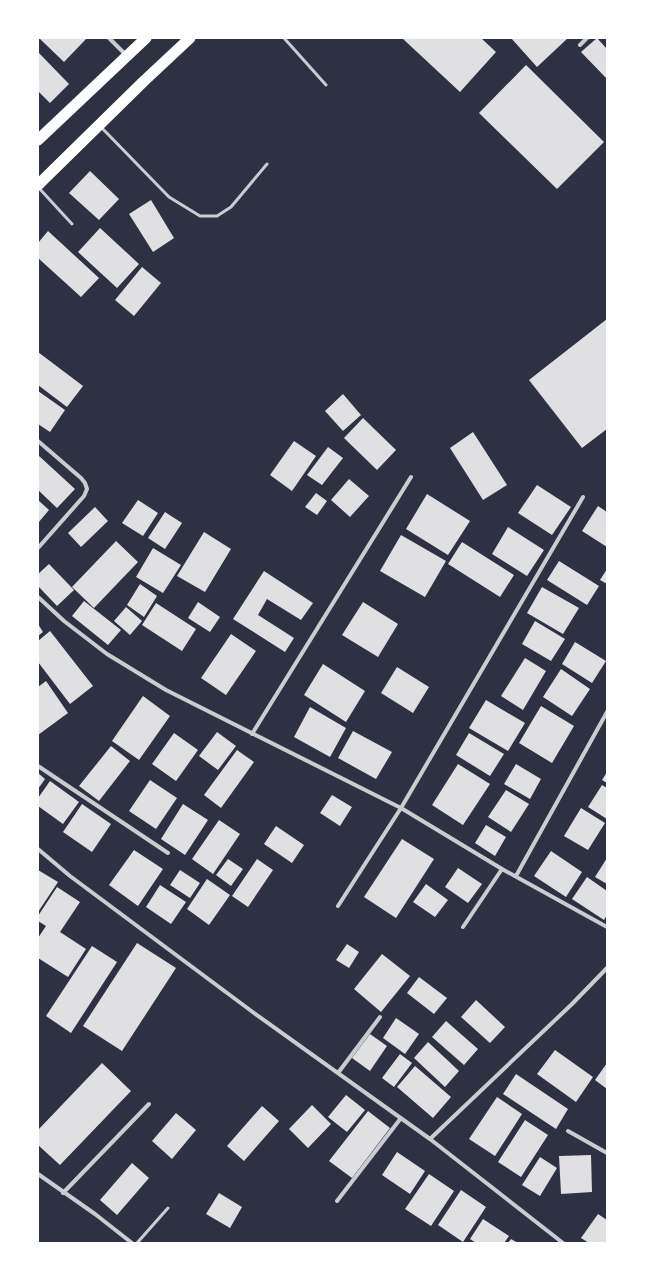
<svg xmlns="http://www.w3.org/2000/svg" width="645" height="1281" font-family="'Golos Text',sans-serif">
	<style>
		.building { fill: #e0e0e3 }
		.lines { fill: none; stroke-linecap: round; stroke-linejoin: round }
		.service { stroke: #caccd0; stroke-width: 3 }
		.minor { stroke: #caccd0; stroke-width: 4 }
		.trunk { stroke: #fff; stroke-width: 11 }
	</style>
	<rect width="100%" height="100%" fill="#2d3142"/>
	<!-- building -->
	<path class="building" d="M39 38H87L64 62Z
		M402 38H481L496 52 460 92Z
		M511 38H568L537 67Z
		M597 38 607 49V79L581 52Z
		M38 52 69 84 50 103 38 91Z
		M526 65 604 142 557 189 479 113Z
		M90 171 119 199 99 220 69 193Z
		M151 200 174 238 153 252 129 214Z
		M100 228 139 264 117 288 78 252Z
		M48 231 99 278 81 297 38 258V243Z
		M142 267 161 283 134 316 115 300Z
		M607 319V429L582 448 529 380Z
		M38 352 83 386 67 407 38 385Z
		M38 391 65 410 50 432 38 424Z
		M343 394 361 415 343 431 325 411Z
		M363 418 396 450 377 470 344 438Z
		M473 432 507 485 483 500 450 448Z
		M294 441 316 456 292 491 270 475Z
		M328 447 343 458 322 485 307 475Z
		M38 455 75 489 57 508 38 490Z
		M349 479 369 496 350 517 331 500Z
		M537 485 571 507 552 535 518 513Z
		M316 493 327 501 317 515 305 507Z
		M427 494 470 521 448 555 406 529Z
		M38 500 49 510 38 523Z
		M138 500 158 513 143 536 122 523Z
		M598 506 607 512V547L582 531Z
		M95 507 108 521 81 547 68 533Z
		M165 512 182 523 165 549 148 538Z
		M508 527 544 550 527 576 492 554Z
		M204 532 231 549 205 592 177 576Z
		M401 535 446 561 425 597 380 571Z
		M116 541 138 562 94 608 72 587Z
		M462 542 514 575 500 597 448 564Z
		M153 548 181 565 163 593 136 577Z
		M559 561 599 586 587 605 547 580Z
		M49 564 74 590 57 606 38 586V574Z
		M607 569V584L600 580Z
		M264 571 313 603 301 620 267 599 258 615 294 638 285 652 233 619Z
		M140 584 157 596 144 617 127 605Z
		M542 587 579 608 563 634 527 613Z
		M84 601 121 630 108 645 72 616Z
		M198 602 220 617 210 632 188 618Z
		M363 602 398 624 378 657 342 635Z
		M156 603 196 629 182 651 142 625Z
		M126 607 142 621 130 635 114 621Z
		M535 621 565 639 551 661 522 644Z
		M38 624 43 632 38 636Z
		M50 631 93 686 70 704 38 662V641Z
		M231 634 256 651 226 695 201 678Z
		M575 642 606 661 592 683 562 664Z
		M525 658 546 671 523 710 501 696Z
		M323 664 365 691 346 722 304 695Z
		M397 667 429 687 413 713 381 693Z
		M561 669 590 689 572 716 543 697Z
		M46 681 68 713 38 735V687Z
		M143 696 170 716 139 760 112 741Z
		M486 700 525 723 508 751 469 728Z
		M541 706 574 726 552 763 519 743Z
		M310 707 346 728 330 757 294 737Z
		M353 731 392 752 376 779 338 758Z
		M217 732 236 746 218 770 199 756Z
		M174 733 198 750 176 781 152 764Z
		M469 733 504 754 490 776 456 755Z
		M111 746 130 761 99 801 79 786Z
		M237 750 254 762 221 808 204 795Z
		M458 764 490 784 463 825 432 805Z
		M516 764 541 779 530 799 504 784Z
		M607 772V783L602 780Z
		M38 773 45 779 38 789Z
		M150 780 177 798 156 829 129 811Z
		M50 781 79 802 63 824 38 806V798Z
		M602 785 607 788V819L588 807Z
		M506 790 529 804 511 832 488 817Z
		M332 795 352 807 340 826 320 813Z
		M82 804 111 824 92 852 63 832Z
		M183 804 208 820 185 855 161 839Z
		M581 808 605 823 588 850 564 836Z
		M219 820 240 834 213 874 192 859Z
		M486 825 506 837 495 856 475 843Z
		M276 826 304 845 292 863 264 844Z
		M402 839 434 859 396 918 364 897Z
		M134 850 163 869 138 906 109 885Z
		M551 851 582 872 566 897 534 876Z
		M607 858V884L595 877Z
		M228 859 243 869 231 886 216 875Z
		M257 859 273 870 248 907 232 896Z
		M458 868 482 884 468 903 445 887Z
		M38 870 58 882 38 912Z
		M180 870 200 883 190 898 170 885Z
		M587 877 607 891V915L604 920 572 899Z
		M207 879 230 895 209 925 187 909Z
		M426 884 448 900 435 917 413 902Z
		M160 885 186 902 171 924 146 907Z
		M57 887 80 902 60 932 86 949 68 977 38 958V938L46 926 38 921V916Z
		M137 943 176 968 122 1051 83 1026Z
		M347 944 359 952 349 968 336 960Z
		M92 946 117 962 71 1033 46 1016Z
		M382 954 410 976 381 1012 354 989Z
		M419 977 447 998 434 1014 407 993Z
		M476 1000 505 1027 490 1043 461 1017Z
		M396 1018 419 1034 405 1054 383 1038Z
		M446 1021 478 1049 464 1065 432 1037Z
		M370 1034 387 1046 370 1071 352 1058Z
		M428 1042 459 1071 445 1087 414 1058Z
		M555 1050 593 1077 576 1102 537 1074Z
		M400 1054 412 1063 394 1087 382 1078Z
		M102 1063 131 1091 60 1165 38 1145V1130Z
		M607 1063V1089L595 1080Z
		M415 1066 451 1097 433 1118 397 1087Z
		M516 1074 568 1109 556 1129 503 1094Z
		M346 1095 365 1110 347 1132 328 1117Z
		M497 1097 522 1114 495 1156 469 1139Z
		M312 1105 331 1124 308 1148 289 1129Z
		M262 1106 279 1121 244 1161 227 1146Z
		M368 1111 390 1128 352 1178 329 1161Z
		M176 1113 196 1130 172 1159 152 1141Z
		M525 1120 548 1135 521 1177 498 1162Z
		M397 1152 425 1171 410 1194 382 1175Z
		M591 1155 592 1192 561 1194 559 1156Z
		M540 1157 557 1168 540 1196 522 1185Z
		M132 1163 149 1178 117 1215 100 1200Z
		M429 1174 454 1191 431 1226 405 1209Z
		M461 1190 486 1207 463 1242 438 1225Z
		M219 1193 242 1207 230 1228 206 1214Z
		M598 1214 607 1220V1243H589L581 1238Z
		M483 1219 509 1236 504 1243H476L470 1239Z
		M511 1239 518 1243H508Z"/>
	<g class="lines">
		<!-- service -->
		<path class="service" d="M284 38 326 85
			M100 126 169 197 200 216H217L231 207 267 164
			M38 187 72 224
			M137 1243 168 1208"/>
		<!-- minor -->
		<path class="minor" d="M109 38 126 55
			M580 45 587 38
			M38 441 81 478 85 483 87 489 84 496 38 548
			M38 597 64 621 107 654 166 690 401 808 502 869 607 927
			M252 734 411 477
			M38 766 168 853
			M38 849 70 876 254 1013 430 1139 563 1243
			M516 876 607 712
			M338 906 401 808 583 497
			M463 927 502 869
			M338 1073 380 1017
			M568 1131 607 1153
			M430 1139 572 1004 607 968
			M38 1174 95 1214 132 1243
			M63 1193 149 1104
			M337 1201 401 1118"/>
		<!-- trunk -->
		<path class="trunk" d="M38 140 146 38
			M38 185 144 81 190 38"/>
	</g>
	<!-- border -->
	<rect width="645" height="1281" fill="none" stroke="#ffffff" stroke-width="78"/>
</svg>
